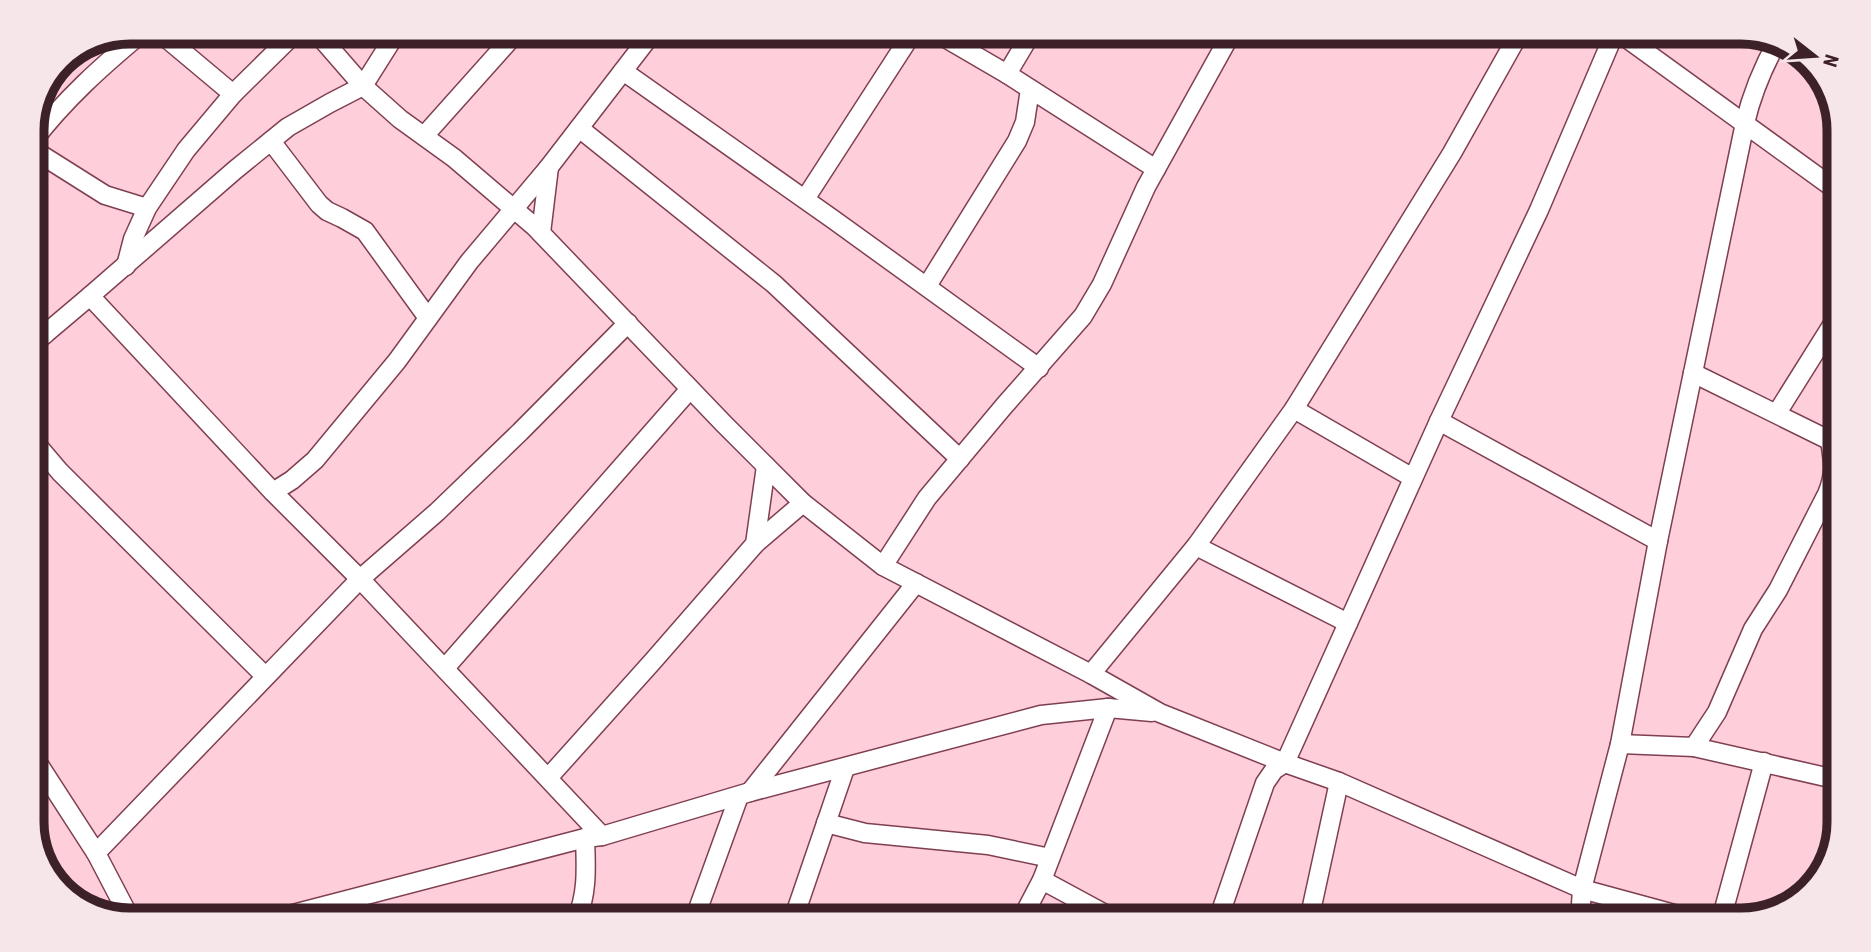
<svg xmlns="http://www.w3.org/2000/svg" width="1871" height="952" viewBox="0 0 1871 952" font-family="'Roboto Condensed',sans-serif">
<style>
.lines{fill:none;stroke-linecap:round;stroke-linejoin:round}
.minor-casing{stroke:#7f3f51;stroke-width:21}
.minor{stroke:#fff;stroke-width:18}
.rim{fill:none;stroke:#3d2128;stroke-width:9}
</style>
<rect width="100%" height="100%" fill="#fecfda"/>
<g class="lines">
<!-- minor casing -->
<g class="minor-casing">
<g id="minor">
<path d="M159,32L233,94"/>
<path d="M316,32L363,86L400,119L454,158L535,227L724,424L803,503L883,566L1091,674L1160,713L1285,763L1339,782L1582,889L1696,920"/>
<path d="M935,32L1007,74L1156,169"/>
<path d="M1618,32L1839,192"/>
<path d="M623,71L834,220L1039,368"/>
<path d="M1007,74L1032,32"/>
<path d="M579,128L774,284L960,459"/>
<path d="M424,136L517,32"/>
<path d="M271,141L319,204L327,211L342,218L365,231L428,318"/>
<path d="M32,142C65,99 102,66 143,32"/>
<path d="M32,149L105,195L147,208"/>
<path d="M805,199L913,32"/>
<path d="M541,233L549,167"/>
<path d="M126,266L133,239L147,208L186,150L233,94L296,32"/>
<path d="M927,286L1017,141L1025,122L1030,89"/>
<path d="M90,296L273,492L360,579L602,836"/>
<path d="M32,317L45,334"/>
<path d="M32,345L90,296L235,170L288,127L330,103L363,86L397,32"/>
<path d="M1693,373L1839,445"/>
<path d="M1294,409L1413,478"/>
<path d="M1777,413L1839,314"/>
<path d="M1439,421L1658,541"/>
<path d="M32,439L60,472L265,676"/>
<path d="M273,492L292,480L315,460L397,361L469,262L549,167L653,32"/>
<path d="M755,544L766,466"/>
<path d="M1196,546L1348,623"/>
<path d="M883,566L927,498L1004,406L1083,316L1102,284L1146,187L1232,32"/>
<path d="M445,668L690,389"/>
<path d="M1091,674L1196,546L1294,409L1452,153L1520,32"/>
<path d="M1620,744L1694,747L1839,780"/>
<path d="M1694,747L1717,712L1753,629L1778,590L1827,494C1836,473 1833,461 1830,440"/>
<path d="M32,754L96,853L131,920"/>
<path d="M548,778L653,661L755,544L803,503"/>
<path d="M750,792L916,583"/>
<path d="M826,823L865,833L988,845L1050,858"/>
<path d="M96,853L360,579L437,512L520,432L628,323"/>
<path d="M1042,880L1116,920"/>
<path d="M270,920L585,838L602,836L750,792L1041,715L1108,708L1152,712"/>
<path d="M576,920C588,894 586,866 585,838"/>
<path d="M694,920L739,796"/>
<path d="M793,920L845,768"/>
<path d="M1021,920L1042,880L1108,708"/>
<path d="M1218,920L1265,783L1274,770L1285,763L1439,421L1539,210L1615,32"/>
<path d="M1309,920L1339,782"/>
<path d="M1580,920L1582,889L1620,744L1658,541L1745,123C1752,93 1763,67 1778,40"/>
<path d="M1721,920L1764,762"/>
</g>
</g>
<!-- minor -->
<use href="#minor" class="minor"/>
</g>
<!-- crop -->
<path d="M0 0H1871V952H0ZM130 44H1741A86 86 0 0 1 1827 130V822A86 86 0 0 1 1741 908H130A86 86 0 0 1 44 822V130A86 86 0 0 1 130 44Z" fill="#f6e6e9" fill-rule="evenodd"/>
<path class="rim" d="M130 44H1741A86 86 0 0 1 1827 130V822A86 86 0 0 1 1741 908H130A86 86 0 0 1 44 822V130A86 86 0 0 1 130 44Z"/>
<!-- north arrow -->
<g transform="translate(1815 56) rotate(107)" stroke="#f6e6e9" stroke-width="5" paint-order="stroke">
<path d="M0-5L12 26L0 18L-12 26Z" fill="#3d2128"/>
<text y="-10" font-size="19" font-weight="bold" text-anchor="middle" fill="#3d2128">N</text>
</g>
</svg>
